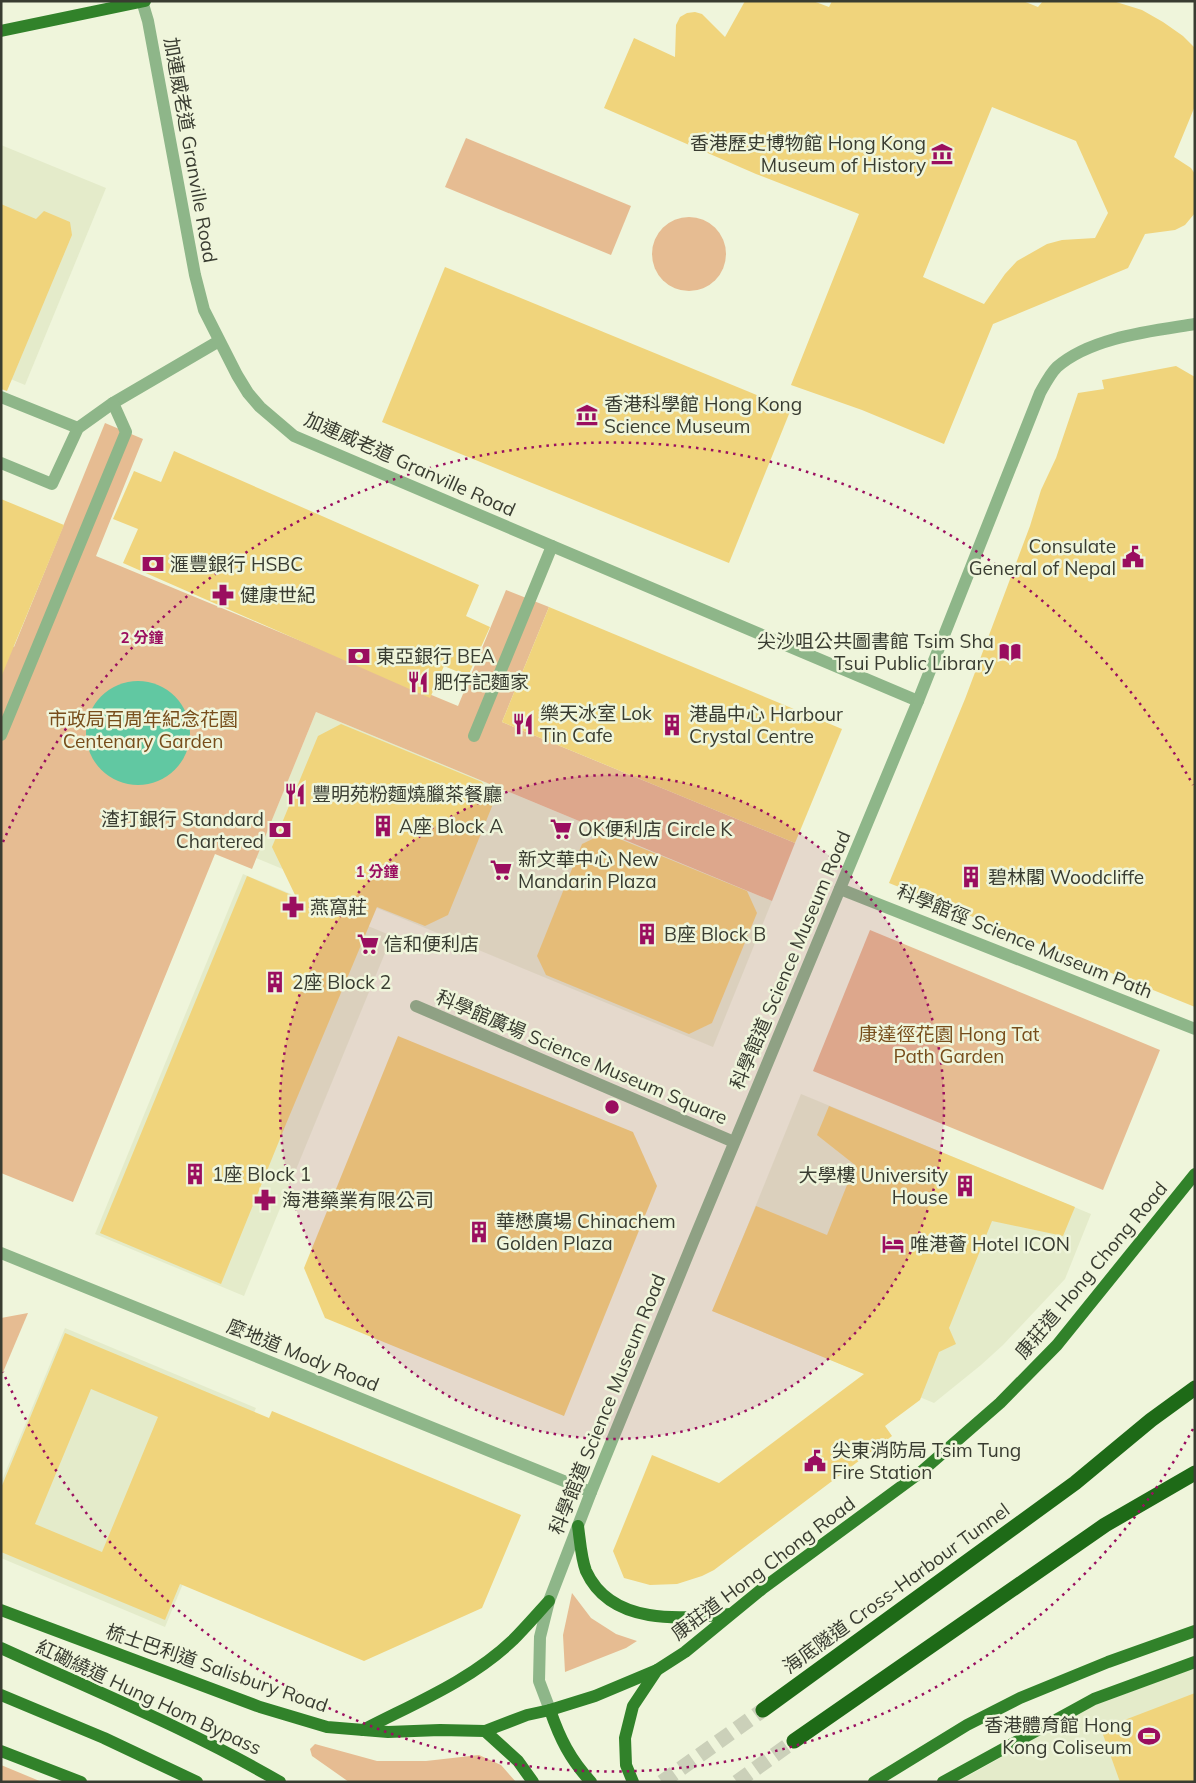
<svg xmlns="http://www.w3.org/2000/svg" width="1196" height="1783" viewBox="0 0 1196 1783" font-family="Mulish,'Noto Sans TC',sans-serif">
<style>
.built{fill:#e4ebca}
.green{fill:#e6bc92}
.water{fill:#61c8a2}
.building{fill:#f0d47c;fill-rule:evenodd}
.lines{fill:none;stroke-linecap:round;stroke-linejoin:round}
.highway-tunnel{stroke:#cbd0b9;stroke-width:15;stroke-dasharray:15 8;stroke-linecap:butt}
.minor{stroke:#8eb689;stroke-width:12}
.major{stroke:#31822a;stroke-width:12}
.highway{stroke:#1e6a17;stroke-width:15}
.ring{fill:none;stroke:#9a0e5f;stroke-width:2.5;stroke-dasharray:2.5 5}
.labels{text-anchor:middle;stroke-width:5;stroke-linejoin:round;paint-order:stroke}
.poi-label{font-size:19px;fill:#393c31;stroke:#eff5db;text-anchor:start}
.street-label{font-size:19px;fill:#393c31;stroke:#eff5db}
.park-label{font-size:19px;fill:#774d1b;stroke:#eff5db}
.centre{fill:#9a0e5f;stroke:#eff5db;stroke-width:2.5}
.ring-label{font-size:15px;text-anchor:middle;font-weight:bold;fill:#9a0e5f;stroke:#eff5db;stroke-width:5;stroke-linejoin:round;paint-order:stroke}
</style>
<rect width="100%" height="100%" fill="#eff5db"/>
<!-- built -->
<g class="built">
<path d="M1,145L106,188L25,385L1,375Z"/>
<path d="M316,712L772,901L713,1047L256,858Z"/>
<path d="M243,874L392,936L244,1296L95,1234Z"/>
<path d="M801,1094L1091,1214L1065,1279L1003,1345L981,1365L934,1403L713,1311Z"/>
<path d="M65,1328L256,1408L165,1627L1,1558V1483Z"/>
<path d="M1195,1668V1782H957L1095,1705Z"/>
</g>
<!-- green -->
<g class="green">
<path d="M466,138L631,206L611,255L445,187Z"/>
<circle cx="689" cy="254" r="37"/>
<path d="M105,423L143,439L96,556L458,706L506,590L549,607L502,722L795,843L772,901L316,712L252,869L215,854L73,1202L1,1173V642L14,647Z"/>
<path d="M870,930L1160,1050L1103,1190L813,1071Z"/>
<path d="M28,1313L1,1377V1318Z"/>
<path d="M572,1593L591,1618L616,1634L637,1641L626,1648L565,1672L563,1635Z"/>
<path d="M315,1744L377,1761H426L479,1755L501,1765L516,1782H349L312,1756L310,1749Z"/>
<path d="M1,1765L42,1782H1Z"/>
</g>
<!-- water -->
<circle class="water" cx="138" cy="733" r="52"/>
<!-- building -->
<g class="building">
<path d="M745,1H813L829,7L832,1H1023L1038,7L1043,1H1113L1142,10L1163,22L1183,36L1195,48V106L1174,157L1191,168L1195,174V213L1185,225L1175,230L1145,234L1128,268L993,324L944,444L862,410L791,385L859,214L756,174L604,108L634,38L675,57L676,25L680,17L687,13L695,12L702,14L725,37ZM992,107L1076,141L1108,213L1095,238L1062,240L1047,244L1017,261L1005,274L984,304L923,277Z"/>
<path d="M1,204L36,219L44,211L70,222L72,235L7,391L1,389Z"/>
<path d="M445,267L791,409L729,563L382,422Z"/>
<path d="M1176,366L1195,377V1007L889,883L965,699L1030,526L1041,490L1056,458L1078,393L1104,389L1102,380Z"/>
<path d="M174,451L479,585L466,616L490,627L468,676L444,666L430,698L123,563L138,529L113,519L134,471L161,482Z"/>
<path d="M1,499L64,525L2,675H1Z"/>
<path d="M549,607L842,729L795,843L502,722Z"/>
<path d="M341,724L482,782L493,804L448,915L425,926L377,907L286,1124L221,1284L100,1233L247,876L296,897L272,847L318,736Z"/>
<path d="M605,833L747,891L757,913L712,1023L689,1034L546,975L537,956L582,844Z"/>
<path d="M398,1036L633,1132L657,1186L564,1416L325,1318L304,1268Z"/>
<path d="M829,1106L1075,1207L1063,1236L992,1221L949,1328L956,1344L939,1352L920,1400L885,1426L892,1436L714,1570L702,1576L677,1584L650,1585L624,1578L613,1551L652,1455L719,1483L864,1374L712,1311L756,1206L827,1235L855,1165L817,1135Z"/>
<path d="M65,1333L269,1418L272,1411L521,1515L482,1608L364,1661L180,1584L165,1620L1,1552V1488ZM91,1389L158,1417L102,1552L35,1524Z"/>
<path d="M1195,1693V1782H1120L1101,1729Z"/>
</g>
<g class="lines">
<!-- highway-tunnel -->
<g class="highway-tunnel">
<path d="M662,1782L763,1710"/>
<path d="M737,1782L794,1741"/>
</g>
<!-- minor -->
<g class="minor">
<path d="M142,1L148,21L195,275L204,310L237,375L248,393L260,407L294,436L552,546L918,701"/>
<path d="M1,397L78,428"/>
<path d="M1,463L52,484L78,428L113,403L219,341"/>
<path d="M1,735L126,432L113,403"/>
<path d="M474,736L552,546"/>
<path d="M840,889L1195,1029"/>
<path d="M416,1006L734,1142"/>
<path d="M1,1253L591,1492"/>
<path d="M550,1710L539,1681L540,1637L549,1601L591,1492L693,1242L918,701L1040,393C1045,384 1050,374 1057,367C1091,337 1152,331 1195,324"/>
</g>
<!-- major -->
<g class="major">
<path d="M1,31L145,1"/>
<path d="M578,1526C580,1540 581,1558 586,1571C611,1626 681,1619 730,1614"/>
<path d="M1,1610L260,1707L327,1727L388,1732L440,1730L485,1731L527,1715L550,1710L595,1696L657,1670L685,1652L762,1589L921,1472L1000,1403L1057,1345L1195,1174"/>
<path d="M1,1648C95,1691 191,1730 280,1782"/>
<path d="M1,1695L104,1738L197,1782"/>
<path d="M550,1710C560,1739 570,1759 591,1782"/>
<path d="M363,1730C415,1703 470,1681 513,1640C525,1628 537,1614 549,1601"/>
<path d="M485,1731L518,1761L533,1782"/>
<path d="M1,1751L81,1782"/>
<path d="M633,1782L626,1765L625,1738L633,1706L657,1670"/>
<path d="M874,1782L967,1725L1020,1698L1108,1662L1195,1631"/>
<path d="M943,1782L1094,1699L1195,1662"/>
</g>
<!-- highway -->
<g class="highway">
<path d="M763,1710L1075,1483L1151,1420L1195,1388"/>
<path d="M794,1741L1105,1525L1195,1473"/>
</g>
</g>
<!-- distance rings -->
<circle cx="612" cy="1107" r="332" fill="#9a0e5f" fill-opacity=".12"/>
<g class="ring">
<circle cx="612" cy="1107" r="332"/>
<path d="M1193 1429A664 664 0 0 1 3 1372M3 842A664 664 0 0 1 1193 785"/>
</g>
<!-- icons -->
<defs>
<g id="museum-bare" transform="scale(1.725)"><path d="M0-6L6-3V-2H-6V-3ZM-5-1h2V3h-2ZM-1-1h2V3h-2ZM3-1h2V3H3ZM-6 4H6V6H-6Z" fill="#9a0e5f" stroke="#eff5db" stroke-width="2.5" paint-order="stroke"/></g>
<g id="civic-bare" transform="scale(1.725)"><path d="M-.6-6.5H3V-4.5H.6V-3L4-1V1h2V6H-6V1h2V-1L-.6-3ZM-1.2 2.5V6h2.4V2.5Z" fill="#9a0e5f" stroke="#eff5db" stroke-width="2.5" paint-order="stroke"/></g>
<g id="bank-bare" transform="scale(1.725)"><path d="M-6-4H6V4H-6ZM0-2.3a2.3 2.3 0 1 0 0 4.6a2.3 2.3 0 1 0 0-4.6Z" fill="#9a0e5f" stroke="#eff5db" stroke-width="2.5" paint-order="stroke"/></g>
<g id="pharmacy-bare" transform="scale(1.725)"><path d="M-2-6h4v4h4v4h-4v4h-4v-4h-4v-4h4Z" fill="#9a0e5f" stroke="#eff5db" stroke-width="2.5" paint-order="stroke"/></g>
<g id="library-bare" transform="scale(1.725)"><path d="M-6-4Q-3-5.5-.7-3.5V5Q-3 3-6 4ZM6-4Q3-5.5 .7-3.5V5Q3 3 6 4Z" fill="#9a0e5f" stroke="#eff5db" stroke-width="2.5" paint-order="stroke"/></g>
<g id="restaurant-bare" transform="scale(1.725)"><path d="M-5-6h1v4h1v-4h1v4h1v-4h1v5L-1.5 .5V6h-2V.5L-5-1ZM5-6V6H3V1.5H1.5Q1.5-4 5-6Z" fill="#9a0e5f" stroke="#eff5db" stroke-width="2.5" paint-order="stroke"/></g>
<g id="building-bare" transform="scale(1.725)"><path d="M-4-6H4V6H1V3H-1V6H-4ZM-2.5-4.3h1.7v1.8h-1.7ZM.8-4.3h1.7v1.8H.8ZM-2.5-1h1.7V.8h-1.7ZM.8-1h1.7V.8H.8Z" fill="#9a0e5f" stroke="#eff5db" stroke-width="2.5" paint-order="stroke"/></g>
<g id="supermarket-bare" transform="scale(1.725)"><path d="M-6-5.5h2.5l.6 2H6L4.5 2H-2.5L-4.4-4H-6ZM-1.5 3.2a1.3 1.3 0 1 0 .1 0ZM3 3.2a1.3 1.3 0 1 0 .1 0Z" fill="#9a0e5f" stroke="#eff5db" stroke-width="2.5" paint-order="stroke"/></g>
<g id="hotel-bare" transform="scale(1.725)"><path d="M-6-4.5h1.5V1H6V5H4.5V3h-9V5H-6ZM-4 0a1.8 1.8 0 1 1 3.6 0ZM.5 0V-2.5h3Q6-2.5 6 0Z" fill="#9a0e5f" stroke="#eff5db" stroke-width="2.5" paint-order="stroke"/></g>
<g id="stadium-bare" transform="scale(1.725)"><path d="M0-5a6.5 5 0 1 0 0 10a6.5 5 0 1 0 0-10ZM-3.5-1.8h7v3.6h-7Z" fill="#9a0e5f" stroke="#eff5db" stroke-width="2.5" paint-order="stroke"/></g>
</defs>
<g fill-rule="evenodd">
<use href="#museum-bare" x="942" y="154"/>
<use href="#museum-bare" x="587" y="415"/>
<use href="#civic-bare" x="1133" y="557"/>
<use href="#bank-bare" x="153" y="564"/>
<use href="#pharmacy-bare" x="223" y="595"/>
<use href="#library-bare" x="1010" y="652"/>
<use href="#bank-bare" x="359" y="656"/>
<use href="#restaurant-bare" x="418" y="682"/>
<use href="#restaurant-bare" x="523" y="724"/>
<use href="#building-bare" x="672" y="725"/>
<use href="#restaurant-bare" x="295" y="794"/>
<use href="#building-bare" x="383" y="826"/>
<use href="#supermarket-bare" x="561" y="829"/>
<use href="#bank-bare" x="280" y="830"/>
<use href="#supermarket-bare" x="501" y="870"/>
<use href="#building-bare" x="971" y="877"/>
<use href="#pharmacy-bare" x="293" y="907"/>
<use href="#building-bare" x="647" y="934"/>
<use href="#supermarket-bare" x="368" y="944"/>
<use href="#building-bare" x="275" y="982"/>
<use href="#building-bare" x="195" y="1174"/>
<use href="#building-bare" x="965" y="1186"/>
<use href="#pharmacy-bare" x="265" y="1200"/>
<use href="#building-bare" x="479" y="1232"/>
<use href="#hotel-bare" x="893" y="1244"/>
<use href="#civic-bare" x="815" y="1461"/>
<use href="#stadium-bare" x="1149" y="1736"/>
</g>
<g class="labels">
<!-- poi labels -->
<g class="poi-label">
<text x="926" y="150" text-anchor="end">香港歷史博物館 Hong Kong<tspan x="926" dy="22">Museum of History</tspan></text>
<text x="604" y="411">香港科學館 Hong Kong<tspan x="604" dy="22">Science Museum</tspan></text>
<text x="1116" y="553" text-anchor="end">Consulate<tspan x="1116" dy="22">General of Nepal</tspan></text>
<text x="170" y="571">滙豐銀行 HSBC</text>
<text x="240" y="602">健康世紀</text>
<text x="994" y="648" text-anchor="end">尖沙咀公共圖書館 Tsim Sha<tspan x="994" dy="22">Tsui Public Library</tspan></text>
<text x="376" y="663">東亞銀行 BEA</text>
<text x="434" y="689">肥仔記麵家</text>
<text x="540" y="720">樂天冰室 Lok<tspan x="540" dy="22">Tin Cafe</tspan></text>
<text x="689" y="721">港晶中心 Harbour<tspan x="689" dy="22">Crystal Centre</tspan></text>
<text x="312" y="801">豐明苑粉麵燒臘茶餐廳</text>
<text x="264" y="826" text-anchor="end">渣打銀行 Standard<tspan x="264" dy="22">Chartered</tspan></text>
<text x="399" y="833">A座 Block A</text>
<text x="578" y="836">OK便利店 Circle K</text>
<text x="518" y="866">新文華中心 New<tspan x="518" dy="22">Mandarin Plaza</tspan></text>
<text x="988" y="884">碧林閣 Woodcliffe</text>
<text x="310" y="914">燕窩莊</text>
<text x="664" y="941">B座 Block B</text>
<text x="384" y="951">信和便利店</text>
<text x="292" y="989">2座 Block 2</text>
<text x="212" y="1181">1座 Block 1</text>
<text x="948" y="1182" text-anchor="end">大學樓 University<tspan x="948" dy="22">House</tspan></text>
<text x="282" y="1207">海港藥業有限公司</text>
<text x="496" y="1228">華懋廣場 Chinachem<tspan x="496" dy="22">Golden Plaza</tspan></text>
<text x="910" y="1251">唯港薈 Hotel ICON</text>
<text x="832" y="1457">尖東消防局 Tsim Tung<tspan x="832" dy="22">Fire Station</tspan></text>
<text x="1132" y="1732" text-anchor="end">香港體育館 Hong<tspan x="1132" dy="22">Kong Coliseum</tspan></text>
</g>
<!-- street labels -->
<g class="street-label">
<text transform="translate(191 150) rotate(80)" y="7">加連威老道 Granville Road</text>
<text transform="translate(410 464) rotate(24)" y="7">加連威老道 Granville Road</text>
<text transform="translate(1025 941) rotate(22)" y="7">科學館徑 Science Museum Path</text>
<text transform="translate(790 960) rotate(-67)" y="7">科學館道 Science Museum Road</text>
<text transform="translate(582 1057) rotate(23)" y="7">科學館廣場 Science Museum Square</text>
<text transform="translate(1091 1270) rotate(-50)" y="7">康莊道 Hong Chong Road</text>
<text transform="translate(303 1355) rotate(22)" y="7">麼地道 Mody Road</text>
<text transform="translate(607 1404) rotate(-68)" y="7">科學館道 Science Museum Road</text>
<text transform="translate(763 1568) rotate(-37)" y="7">康莊道 Hong Chong Road</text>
<text transform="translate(896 1588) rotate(-36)" y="7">海底隧道 Cross-Harbour Tunnel</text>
<text transform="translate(217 1668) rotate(19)" y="7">梳士巴利道 Salisbury Road</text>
<text transform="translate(149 1697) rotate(25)" y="7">紅磡繞道 Hung Hom Bypass</text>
</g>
<!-- park labels -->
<g class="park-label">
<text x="143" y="726">市政局百周年紀念花園<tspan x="143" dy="22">Centenary Garden</tspan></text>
<text x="949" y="1041">康達徑花園 Hong Tat<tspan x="949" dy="22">Path Garden</tspan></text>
</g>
</g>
<circle cx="612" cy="1107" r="8" class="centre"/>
<g class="ring-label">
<text x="142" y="643">2 分鐘</text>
<text x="377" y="877">1 分鐘</text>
</g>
<!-- border -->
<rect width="1196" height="1783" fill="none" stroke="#393c31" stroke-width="5"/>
</svg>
